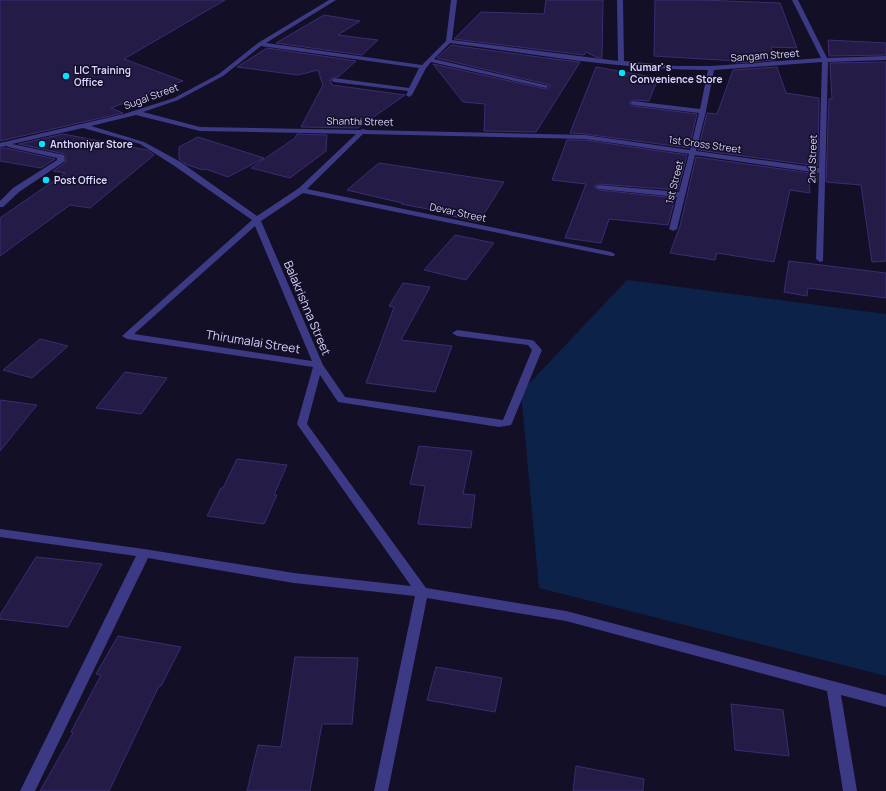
<svg xmlns="http://www.w3.org/2000/svg" width="886" height="791" viewBox="0 0 886 791" font-family="Manrope,sans-serif">
<style>
.water{fill:#0c2248}
.building{fill:#241b47;stroke:#3b2d73}
.lines{fill:none;stroke-linecap:round;stroke-linejoin:round}
.minor{fill:#3d3a85;fill-rule:evenodd}
.poi-dot{fill:#00e5ff;stroke:#130f26;stroke-width:1.5}
.labels{text-anchor:middle;stroke-width:3;stroke-linejoin:round;paint-order:stroke}
.far-street-label{font-size:10px;fill:#d9d4ff;stroke:#130f26}
.far-poi-label{font-size:10px;font-weight:bold;fill:#d9d4ff;stroke:#130f26;text-anchor:start}
.street-label{font-size:12px;fill:#d9d4ff;stroke:#130f26}
</style>
<rect width="100%" height="100%" fill="#130f26"/>
<!-- water -->
<path class="water" d="M627,280L886,314V676L539,588L521,392Z"/>
<!-- building -->
<g class="building">
<path d="M0,0H225L124,59L183,81L111,108L123,113L0,141Z"/>
<path d="M546,0H603L602,58L596,57L586,52L584,55L454,39L481,12L544,14Z"/>
<path d="M655,0H700L780,3L797,48L771,47L775,60L736,63L737,61L654,56Z"/>
<path d="M324,15L360,21L338,35L378,40L362,55L276,43Z"/>
<path d="M828,40L886,43V55L829,56Z"/>
<path d="M451,45L546,58L580,62L536,132L484,131L485,104L463,102L433,64L546,89L550,87V85L437,58Z"/>
<path d="M267,48L356,61L338,77H334L330,79L332,85L405,95L358,128L301,127L323,85L318,70L298,75L237,67Z"/>
<path d="M886,62V261L872,262L861,185L826,182L829,99H832L830,63Z"/>
<path d="M596,67L658,78L649,101L633,100L629,103L633,106L697,114L689,148L585,134L570,133Z"/>
<path d="M777,67L786,93L819,98L818,166L698,150L707,113L717,114L733,70Z"/>
<path d="M63,134L147,150L154,155L90,208L70,205L0,256V218L65,173L53,171L66,162L65,154L19,144Z"/>
<path d="M297,134L327,135L326,151L290,178L251,168L295,138Z"/>
<path d="M198,137L264,158L228,177L206,169L203,170L185,164L179,159V147Z"/>
<path d="M567,140H585L687,155L678,190L599,184L594,186L599,190L675,198L668,225L609,219L601,243L565,238L586,184L552,180Z"/>
<path d="M0,148H6L55,159L41,168L0,161Z"/>
<path d="M696,157L817,174V181L809,180L810,193L790,190L774,262L717,253L715,260L670,253L680,226Z"/>
<path d="M379,163L504,182L479,222L443,214L444,212L401,204L402,203L347,190Z"/>
<path d="M455,235L494,243L466,280L424,270Z"/>
<path d="M789,261L886,273V298L808,288L807,296L784,292Z"/>
<path d="M403,283L430,287L401,340L452,346L435,392L366,383L394,307L389,306Z"/>
<path d="M40,339L68,346L32,378L3,370Z"/>
<path d="M125,372L167,378L141,414L96,408Z"/>
<path d="M0,400L37,405L0,451Z"/>
<path d="M419,446L472,451L463,494L475,495L471,528L418,524L425,486L410,484Z"/>
<path d="M237,459L287,465L274,495H277L264,524L207,516L221,488H223Z"/>
<path d="M36,557L102,564L68,627L0,619V615Z"/>
<path d="M118,636L181,647L161,686H159L109,791H40L73,733L71,732L101,675L96,674Z"/>
<path d="M295,657L358,658L352,724H322L310,791H247L258,745L281,747Z"/>
<path d="M436,667L502,678L495,712L427,700Z"/>
<path d="M731,704L783,710L789,756L735,750Z"/>
<path d="M576,766L644,779L643,791H573Z"/>
</g>
<g class="lines">
<!-- minor -->
<path class="minor" d="M329,0H336L266,43L422,65L446,41L451,0H457L452,40L618,61L617,0H623L624,61L676,66H711L821,58L792,0H798L827,58L886,56V60L828,62L823,261L820,262L816,259L819,173L695,155L677,229L673,231L669,229L677,197L599,189L595,187L599,185L679,192L689,154L585,139L363,134L307,189L611,252L615,254L614,256H611L303,193L261,221L323,365L345,397L503,420L532,350L528,345L457,336L452,333L457,330L531,340L534,341L542,350L512,423L511,425L499,427L338,402L320,375L307,424L426,588L566,611L886,695V707L841,695L857,791H843L827,691L566,621L427,598L388,791H374L415,596L294,583L148,558L35,791H20L136,556L0,537V529L144,549L294,573L411,586L297,424L313,367L127,339L122,336L252,220L173,165L140,144L83,128L12,144L64,155L65,161L19,192L3,207H0V201L13,188L57,160V158L8,147L7,146L0,147V143L124,114L174,98L219,74L258,43ZM450,43C535,54 622,70 708,70L700,109L633,101L630,103L633,105L699,113L690,150L585,135L366,130L363,129L360,130L200,127L143,112L178,100L223,76L261,46L419,68L409,88L334,78L331,80L334,82L408,91L406,95L409,97L412,95L426,68L431,62L546,88L549,86L434,59ZM822,62L819,168L696,151L706,111L714,70ZM136,115L200,131L356,134L299,188L257,216L179,161L144,142L91,126ZM255,226L312,361L134,334Z"/>
</g>
<!-- markers -->
<g class="poi-dot">
<circle cx="622" cy="73" r="4"/>
<circle cx="66" cy="76" r="4"/>
<circle cx="42" cy="144" r="4"/>
<circle cx="46" cy="180" r="4"/>
</g>
<g class="labels">
<!-- far-street labels -->
<g class="far-street-label">
<text transform="translate(765 55) rotate(-4)" y="4">Sangam Street</text>
<text transform="translate(151 96) rotate(-20)" y="4">Sugal Street</text>
<text transform="translate(360 121) rotate(1)" y="4">Shanthi Street</text>
<text transform="translate(705 144) rotate(8)" y="4">1st Cross Street</text>
<text transform="translate(812 159) rotate(-88)" y="4">2nd Street</text>
<text transform="translate(674 182) rotate(-76)" y="4">1st Street</text>
<text transform="translate(458 212) rotate(12)" y="4">Devar Street</text>
</g>
<!-- far-poi labels -->
<g class="far-poi-label">
<text x="630" y="71">Kumar' s<tspan x="630" dy="12">Convenience Store</tspan></text>
<text x="74" y="74">LIC Training<tspan x="74" dy="12">Office</tspan></text>
<text x="50" y="148">Anthoniyar Store</text>
<text x="54" y="184">Post Office</text>
</g>
<!-- street labels -->
<g class="street-label">
<text transform="translate(307 308) rotate(67)" y="4">Balakrishna Street</text>
<text transform="translate(253 342) rotate(9)" y="4">Thirumalai Street</text>
</g>
</g>
</svg>
